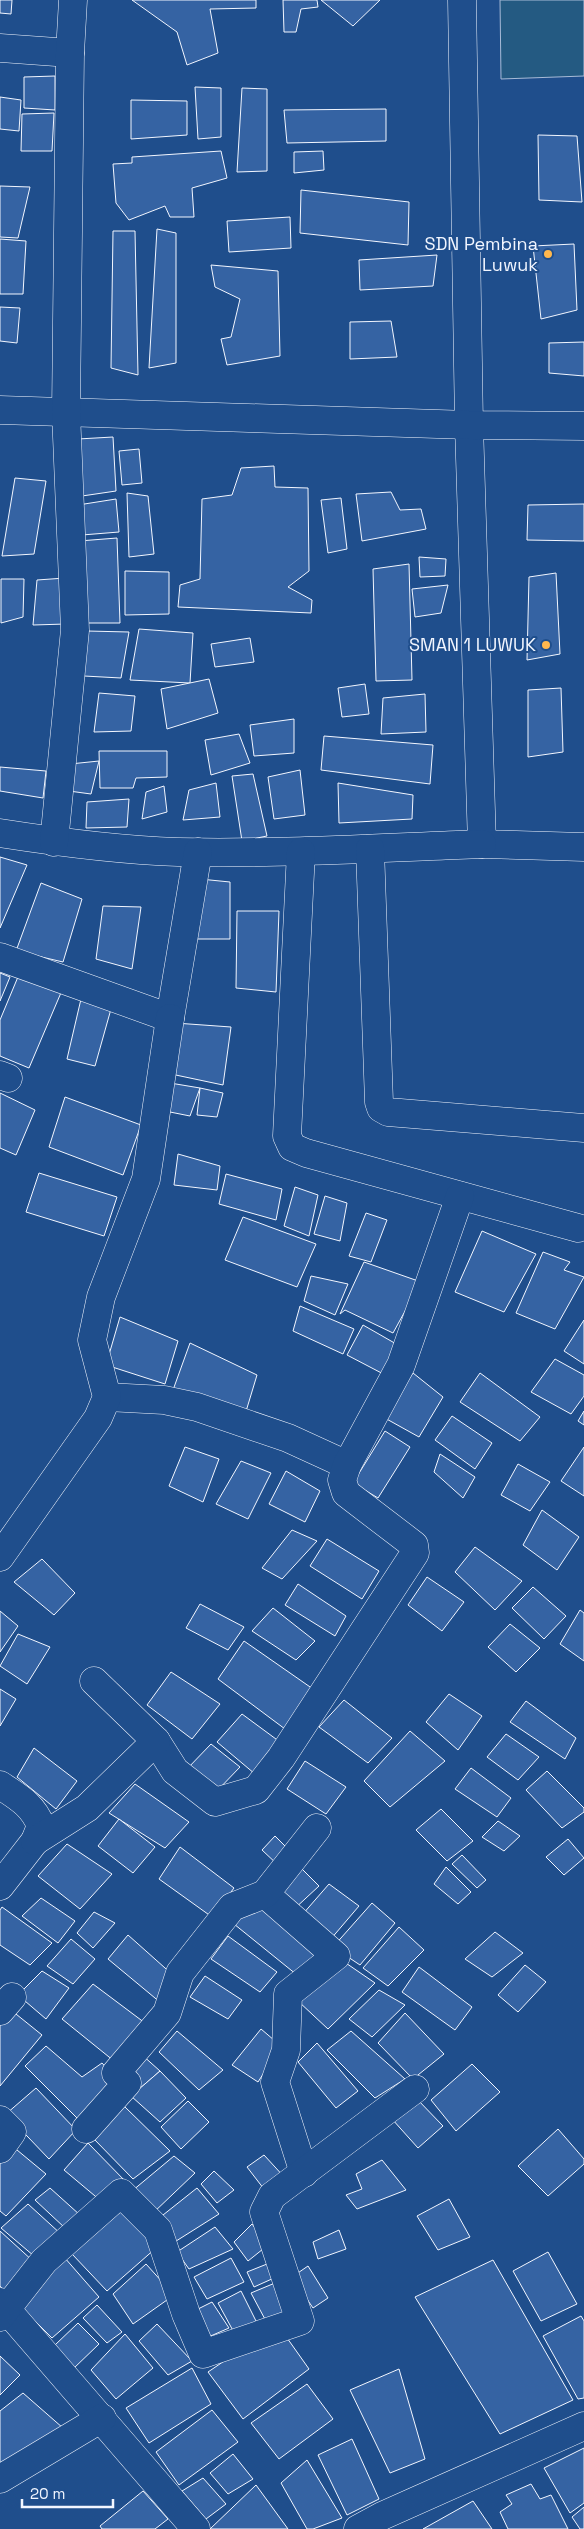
<svg xmlns="http://www.w3.org/2000/svg" width="584" height="2529" viewBox="0 0 584 2529" font-family="'Space Grotesk',sans-serif">
<style>
.green{fill:#245a82;stroke:#a8bbd7}
.building{fill:#3563a3;stroke:#f2f6ff}
.lines{fill:none;stroke-linecap:round;stroke-linejoin:round}
.minor-casing{stroke:#f2f6ff;stroke-width:29}
.minor{stroke:#1f4e8c;stroke-width:28}
.poi-dot{fill:#ffb74d;stroke:#1f4e8c;stroke-width:2}
.labels{text-anchor:middle;stroke-width:4;stroke-linejoin:round;paint-order:stroke}
.poi-label{font-size:18px;fill:#f2f6ff;stroke:#1f4e8c;text-anchor:end}
</style>
<rect width="100%" height="100%" fill="#1f4e8c"/>
<!-- green -->
<path class="green" d="M500,0H584V76L501,79Z"/>
<!-- building -->
<g class="building">
<path d="M0,0H12L11,14L0,13Z"/>
<path d="M132,0H256V8L210,9L218,53L187,65L177,32Z"/>
<path d="M283,0H317L318,7L301,9L296,32H284Z"/>
<path d="M321,0H380L353,26Z"/>
<path d="M55,76V110L24,108V77Z"/>
<path d="M195,87L221,88V137L198,139Z"/>
<path d="M242,88L267,89V171L237,172Z"/>
<path d="M0,97L21,100L19,131L0,129Z"/>
<path d="M131,100L187,101V135L131,139Z"/>
<path d="M386,109V141L287,143L284,110Z"/>
<path d="M54,113L52,151H21L22,114Z"/>
<path d="M538,135L577,136L582,202L539,200Z"/>
<path d="M221,151L227,178L192,188L194,217H170L165,206L129,220L116,203L113,164L132,163V157Z"/>
<path d="M323,151L324,170L294,173V152Z"/>
<path d="M0,186L30,187L18,238L0,237Z"/>
<path d="M301,190L409,202L408,245L300,233Z"/>
<path d="M290,217L291,248L229,252L227,221Z"/>
<path d="M157,229L176,233V363L149,368Z"/>
<path d="M113,231H135L138,375L111,368Z"/>
<path d="M0,239L26,241L23,294H0Z"/>
<path d="M574,244L577,310L541,319L533,246Z"/>
<path d="M437,255L433,286L360,290L359,260Z"/>
<path d="M211,265L278,271L280,356L227,365L221,339L231,337L240,299L215,287Z"/>
<path d="M0,307L20,308L17,343L0,341Z"/>
<path d="M391,321L397,357L350,359V322Z"/>
<path d="M584,342V376L549,373V343Z"/>
<path d="M113,437L116,491L82,496L78,439Z"/>
<path d="M139,449L142,483L122,485L119,451Z"/>
<path d="M274,466L275,487L308,488L309,571L288,587L312,600L311,613L178,607L180,585L200,579L202,499L232,495L241,468Z"/>
<path d="M15,478L46,481L34,554L2,556Z"/>
<path d="M391,492L400,510L421,509L426,529L362,541L356,494Z"/>
<path d="M127,493L148,496L154,554L129,557Z"/>
<path d="M341,498L347,549L328,553L321,500Z"/>
<path d="M116,499L119,532L82,535L78,505Z"/>
<path d="M584,504V541L527,540L528,505Z"/>
<path d="M117,538L120,623H84L79,541Z"/>
<path d="M419,557L446,559L445,576L420,577Z"/>
<path d="M409,564L412,680L376,681L373,569Z"/>
<path d="M125,571L169,572V614L125,615Z"/>
<path d="M556,573L560,654L527,660L529,577Z"/>
<path d="M65,578L66,624L33,625L37,580Z"/>
<path d="M1,579H24L23,617L1,623Z"/>
<path d="M448,585L441,613L415,617L412,589Z"/>
<path d="M139,629L193,633L190,683L130,680Z"/>
<path d="M87,631L129,632L121,678L84,676Z"/>
<path d="M250,638L254,662L215,667L211,644Z"/>
<path d="M209,679L218,713L167,729L161,689Z"/>
<path d="M365,684L369,714L342,717L338,688Z"/>
<path d="M561,688L563,752L528,757V690Z"/>
<path d="M99,693L135,696L131,731L94,732Z"/>
<path d="M425,694L426,732L381,734L383,698Z"/>
<path d="M294,719V753L254,756L250,725Z"/>
<path d="M239,734L250,763L211,775L205,740Z"/>
<path d="M324,736L433,745L430,784L321,770Z"/>
<path d="M99,751H167V777L136,778L133,788H100Z"/>
<path d="M99,761L91,794L69,791L70,764Z"/>
<path d="M0,767L46,771L43,798L0,791Z"/>
<path d="M300,770L305,815L274,819L268,777Z"/>
<path d="M253,774L267,836L242,841L232,776Z"/>
<path d="M216,783L220,817L183,820L189,790Z"/>
<path d="M338,783L413,795L412,819L339,823Z"/>
<path d="M164,786L167,812L142,819L146,792Z"/>
<path d="M129,799L127,827L86,828L87,802Z"/>
<path d="M0,857L27,865L0,928Z"/>
<path d="M200,879L230,882V939H196Z"/>
<path d="M41,883L82,899L63,962L16,951Z"/>
<path d="M103,906L141,907L132,969L96,959Z"/>
<path d="M237,911H279L276,992L236,988Z"/>
<path d="M20,972L63,988L29,1068L0,1056V1020Z"/>
<path d="M0,973L10,977L0,1001Z"/>
<path d="M81,999L111,1009L95,1066L67,1059Z"/>
<path d="M175,1023L231,1027L223,1085L171,1074Z"/>
<path d="M170,1083L200,1088L190,1116L165,1111Z"/>
<path d="M200,1088L223,1093L217,1117L197,1115Z"/>
<path d="M0,1093L35,1110L16,1155L0,1148Z"/>
<path d="M65,1097L141,1125L123,1175L49,1147Z"/>
<path d="M178,1154L220,1166L217,1190L174,1185Z"/>
<path d="M39,1173L117,1197L104,1236L26,1212Z"/>
<path d="M226,1174L282,1189L276,1220L219,1204Z"/>
<path d="M295,1187L318,1195L309,1236L284,1226Z"/>
<path d="M325,1196L347,1203L340,1241L314,1234Z"/>
<path d="M366,1213L387,1220L371,1262L349,1256Z"/>
<path d="M243,1217L316,1244L297,1287L225,1260Z"/>
<path d="M482,1231L536,1254L504,1312L455,1292Z"/>
<path d="M543,1252L570,1262L564,1270L584,1277L555,1329L516,1313Z"/>
<path d="M364,1262L421,1282L393,1333L345,1310L340,1314Z"/>
<path d="M311,1276L348,1284L335,1315L304,1301Z"/>
<path d="M300,1306L354,1329L343,1354L293,1331Z"/>
<path d="M120,1317L178,1341L165,1384L106,1365Z"/>
<path d="M584,1320V1364L564,1351Z"/>
<path d="M363,1325L405,1349L391,1378L347,1355Z"/>
<path d="M190,1343L257,1375L244,1418L173,1390Z"/>
<path d="M555,1359L584,1375V1396L571,1414L531,1392Z"/>
<path d="M413,1373L443,1397L419,1437L383,1417Z"/>
<path d="M480,1373L540,1417L520,1441L460,1402Z"/>
<path d="M584,1411V1425L578,1421Z"/>
<path d="M452,1416L492,1443L475,1469L435,1440Z"/>
<path d="M385,1431L410,1447L378,1498L353,1483Z"/>
<path d="M185,1447L219,1459L203,1502L169,1486Z"/>
<path d="M584,1447V1496L561,1481Z"/>
<path d="M440,1454L475,1477L463,1498L434,1472Z"/>
<path d="M241,1461L271,1473L248,1519L216,1504Z"/>
<path d="M518,1464L550,1482L530,1511L501,1495Z"/>
<path d="M286,1471L320,1491L305,1522L269,1504Z"/>
<path d="M542,1510L579,1537L557,1570L523,1545Z"/>
<path d="M292,1530L317,1541L282,1579L262,1568Z"/>
<path d="M327,1539L379,1571L362,1599L310,1566Z"/>
<path d="M475,1547L522,1581L495,1610L455,1572Z"/>
<path d="M42,1559L75,1593L54,1615L14,1582Z"/>
<path d="M427,1577L464,1602L442,1631L408,1605Z"/>
<path d="M298,1584L346,1616L335,1636L285,1605Z"/>
<path d="M533,1587L566,1616L544,1639L512,1608Z"/>
<path d="M200,1604L244,1627L228,1650L186,1628Z"/>
<path d="M273,1608L315,1641L296,1660L252,1631Z"/>
<path d="M580,1610L584,1613V1661L560,1644Z"/>
<path d="M0,1611L18,1626L0,1652Z"/>
<path d="M510,1624L540,1648L516,1672L488,1647Z"/>
<path d="M18,1634L50,1647L27,1684L0,1666Z"/>
<path d="M244,1641L313,1689L285,1729L218,1679Z"/>
<path d="M171,1672L220,1704L192,1739L147,1705Z"/>
<path d="M0,1689L16,1699L0,1726Z"/>
<path d="M449,1694L482,1716L458,1750L426,1722Z"/>
<path d="M344,1700L392,1738L368,1763L319,1727Z"/>
<path d="M526,1701L576,1738L565,1759L510,1722Z"/>
<path d="M242,1714L280,1742L255,1774L217,1742Z"/>
<path d="M410,1731L445,1761L390,1807L364,1781Z"/>
<path d="M506,1734L539,1757L518,1780L487,1757Z"/>
<path d="M211,1744L240,1767L215,1793L186,1770Z"/>
<path d="M34,1748L77,1781L56,1809L17,1777Z"/>
<path d="M305,1761L346,1787L326,1814L287,1789Z"/>
<path d="M471,1768L511,1798L497,1817L455,1789Z"/>
<path d="M547,1771L584,1808V1812L562,1828L526,1790Z"/>
<path d="M135,1784L189,1822L165,1848L109,1813Z"/>
<path d="M441,1809L473,1841L447,1861L416,1830Z"/>
<path d="M119,1819L155,1847L133,1873L98,1846Z"/>
<path d="M498,1821L520,1836L504,1851L482,1837Z"/>
<path d="M275,1836L290,1851L278,1865L262,1850Z"/>
<path d="M568,1839L584,1858L564,1875L546,1857Z"/>
<path d="M67,1844L112,1874L80,1909L38,1876Z"/>
<path d="M180,1847L234,1888L212,1917L159,1879Z"/>
<path d="M462,1855L486,1880L477,1888L452,1864Z"/>
<path d="M297,1864L319,1886L292,1911L272,1894Z"/>
<path d="M446,1867L471,1892L458,1904L434,1884Z"/>
<path d="M329,1884L359,1906L330,1940L302,1915Z"/>
<path d="M41,1898L75,1921L58,1943L22,1916Z"/>
<path d="M253,1899L327,1957L302,1979L234,1924Z"/>
<path d="M372,1903L395,1923L360,1965L333,1947Z"/>
<path d="M2,1907L52,1943L30,1965L0,1945V1910Z"/>
<path d="M94,1912L115,1923L93,1948L77,1933Z"/>
<path d="M399,1927L424,1950L388,1986L363,1968Z"/>
<path d="M495,1932L523,1953L492,1977L465,1959Z"/>
<path d="M128,1935L174,1976L161,2003L108,1959Z"/>
<path d="M228,1936L277,1972L260,1992L211,1959Z"/>
<path d="M71,1939L95,1959L73,1984L47,1966Z"/>
<path d="M340,1959L375,1983L328,2029L298,2001Z"/>
<path d="M525,1965L546,1982L518,2012L498,1995Z"/>
<path d="M419,1967L472,2007L455,2030L402,1992Z"/>
<path d="M42,1971L69,1988L46,2019L18,1995Z"/>
<path d="M205,1976L242,2000L228,2019L190,1997Z"/>
<path d="M93,1984L149,2026L114,2061L62,2019Z"/>
<path d="M379,1990L405,2005L372,2037L349,2019Z"/>
<path d="M11,2010L42,2035L0,2086V2022Z"/>
<path d="M405,2013L444,2054L413,2079L378,2043Z"/>
<path d="M261,2029L281,2046L258,2082L232,2065Z"/>
<path d="M177,2031L223,2070L199,2090L159,2052Z"/>
<path d="M351,2031L405,2079L375,2098L327,2050Z"/>
<path d="M317,2043L358,2091L336,2108L298,2062Z"/>
<path d="M46,2046L82,2077L102,2063L120,2083L81,2122L25,2066Z"/>
<path d="M141,2054L160,2071L131,2096L123,2073Z"/>
<path d="M472,2064L500,2092L456,2131L431,2100Z"/>
<path d="M160,2071L186,2098L160,2122L131,2096Z"/>
<path d="M36,2088L76,2130L49,2159L6,2114Z"/>
<path d="M416,2098L443,2126L418,2148L392,2119Z"/>
<path d="M188,2101L209,2122L181,2149L161,2127Z"/>
<path d="M124,2106L170,2151L133,2179L93,2138Z"/>
<path d="M558,2129L584,2159V2164L548,2196L518,2166Z"/>
<path d="M88,2143L127,2183L101,2201L64,2170Z"/>
<path d="M11,2145L46,2174L6,2216L0,2211V2159Z"/>
<path d="M264,2155L286,2179L267,2193L247,2167Z"/>
<path d="M174,2156L195,2173L152,2214L132,2191Z"/>
<path d="M382,2160L406,2190L357,2209L346,2195L362,2189L356,2174Z"/>
<path d="M214,2171L234,2190L217,2203L201,2184Z"/>
<path d="M50,2188L80,2215L65,2228L35,2200Z"/>
<path d="M197,2188L219,2214L173,2243L158,2219Z"/>
<path d="M449,2199L470,2237L438,2250L417,2216Z"/>
<path d="M28,2204L62,2235L34,2256L1,2228Z"/>
<path d="M125,2208L156,2248L107,2291L72,2254Z"/>
<path d="M252,2224L268,2245L248,2261L234,2242Z"/>
<path d="M215,2227L233,2249L189,2269L177,2252Z"/>
<path d="M339,2230L346,2249L318,2259L313,2242Z"/>
<path d="M0,2231L34,2262L5,2292L0,2286Z"/>
<path d="M548,2252L577,2304L541,2321L513,2271Z"/>
<path d="M64,2257L99,2297L52,2338L19,2305Z"/>
<path d="M231,2258L244,2282L207,2299L194,2277Z"/>
<path d="M493,2260L573,2400L500,2434L415,2297Z"/>
<path d="M146,2264L174,2295L133,2324L113,2294Z"/>
<path d="M267,2264L274,2278L254,2287L247,2272Z"/>
<path d="M308,2266L328,2298L313,2308L292,2277Z"/>
<path d="M275,2283L294,2316L267,2323L251,2293Z"/>
<path d="M241,2291L260,2329L237,2338L218,2303Z"/>
<path d="M212,2302L229,2328L206,2338L194,2311Z"/>
<path d="M97,2305L122,2332L107,2343L83,2318Z"/>
<path d="M581,2316L584,2321V2398L578,2399L543,2336Z"/>
<path d="M78,2323L99,2344L73,2369L55,2345Z"/>
<path d="M157,2324L192,2361L168,2375L139,2341Z"/>
<path d="M280,2328L309,2369L243,2419L208,2372L267,2332Z"/>
<path d="M125,2334L153,2368L116,2399L91,2370Z"/>
<path d="M0,2356L20,2375L0,2395Z"/>
<path d="M192,2368L211,2404L149,2443L126,2408Z"/>
<path d="M399,2369L425,2459L390,2473L350,2390Z"/>
<path d="M307,2384L333,2419L279,2459L251,2423Z"/>
<path d="M23,2393L63,2428L0,2468V2411Z"/>
<path d="M212,2410L238,2442L179,2485L156,2452Z"/>
<path d="M352,2439L379,2499L347,2515L318,2455Z"/>
<path d="M584,2448V2503L570,2513L544,2468Z"/>
<path d="M233,2454L253,2479L228,2494L210,2473Z"/>
<path d="M307,2460L342,2518L313,2529H307L281,2483Z"/>
<path d="M203,2478L226,2504L206,2519L182,2491Z"/>
<path d="M531,2484L540,2499L551,2495L568,2529H508L500,2512L512,2504L506,2495Z"/>
<path d="M256,2485L288,2529H210Z"/>
<path d="M143,2491L168,2519L155,2529H102L100,2526Z"/>
<path d="M473,2501L492,2529H423Z"/>
<path d="M584,2507V2529H580L572,2517Z"/>
</g>
<g class="lines">
<!-- minor casing -->
<g class="minor-casing">
<g id="minor">
<path d="M462,0L469,425L482,844L584,847"/>
<path d="M0,48L70,53"/>
<path d="M0,410L469,425L584,426"/>
<path d="M0,833C58,842 119,850 178,852C279,854 381,848 482,844"/>
<path d="M54,842L75,630L66,412L70,53L73,0"/>
<path d="M370,849L379,1102L381,1108L388,1112L584,1128"/>
<path d="M301,852L287,1136L292,1147L306,1153L578,1228"/>
<path d="M0,957L170,1018L198,852"/>
<path d="M0,1075L8,1078"/>
<path d="M107,1397L164,1400L197,1407L288,1438L347,1465"/>
<path d="M0,1557L98,1418L107,1397L92,1340L101,1297L146,1179L170,1018"/>
<path d="M156,1741L175,1771L215,1802L256,1790L281,1758L415,1553L414,1545L346,1493L342,1480L347,1465L401,1365L460,1196"/>
<path d="M0,1785C18,1797 33,1805 41,1826L35,1841L0,1886"/>
<path d="M35,1841L87,1808L156,1741L94,1681"/>
<path d="M265,1894L336,1956L288,1994L286,2050L275,2082L304,2173"/>
<path d="M0,2011L12,1997"/>
<path d="M0,2120L12,2132L0,2149"/>
<path d="M86,2129L127,2083L116,2073L167,2013L180,1973L232,1907L265,1894L317,1828"/>
<path d="M0,2302L196,2529"/>
<path d="M0,2317L44,2261L121,2193L158,2230L186,2314L203,2354L300,2321L264,2212L272,2196L415,2089"/>
<path d="M0,2479L102,2418"/>
<path d="M358,2529L382,2516L584,2426"/>
</g>
</g>
<!-- minor -->
<use href="#minor" class="minor"/>
</g>
<!-- markers -->
<g class="poi-dot">
<circle cx="548" cy="254" r="5"/>
<circle cx="546" cy="645" r="5"/>
</g>
<g class="labels">
<!-- poi labels -->
<g class="poi-label">
<text x="538" y="250">SDN Pembina<tspan x="538" dy="21">Luwuk</tspan></text>
<text x="536" y="651">SMAN 1 LUWUK</text>
</g>
</g>
<!-- scale -->
<path d="M22 2499v8h91v-8" fill="none" stroke="#f2f6ff" stroke-width="2.5"/>
<text x="30" y="2499" font-size="15" fill="#f2f6ff" stroke="#1f4e8c" stroke-width="4" paint-order="stroke">20 m</text>
</svg>
